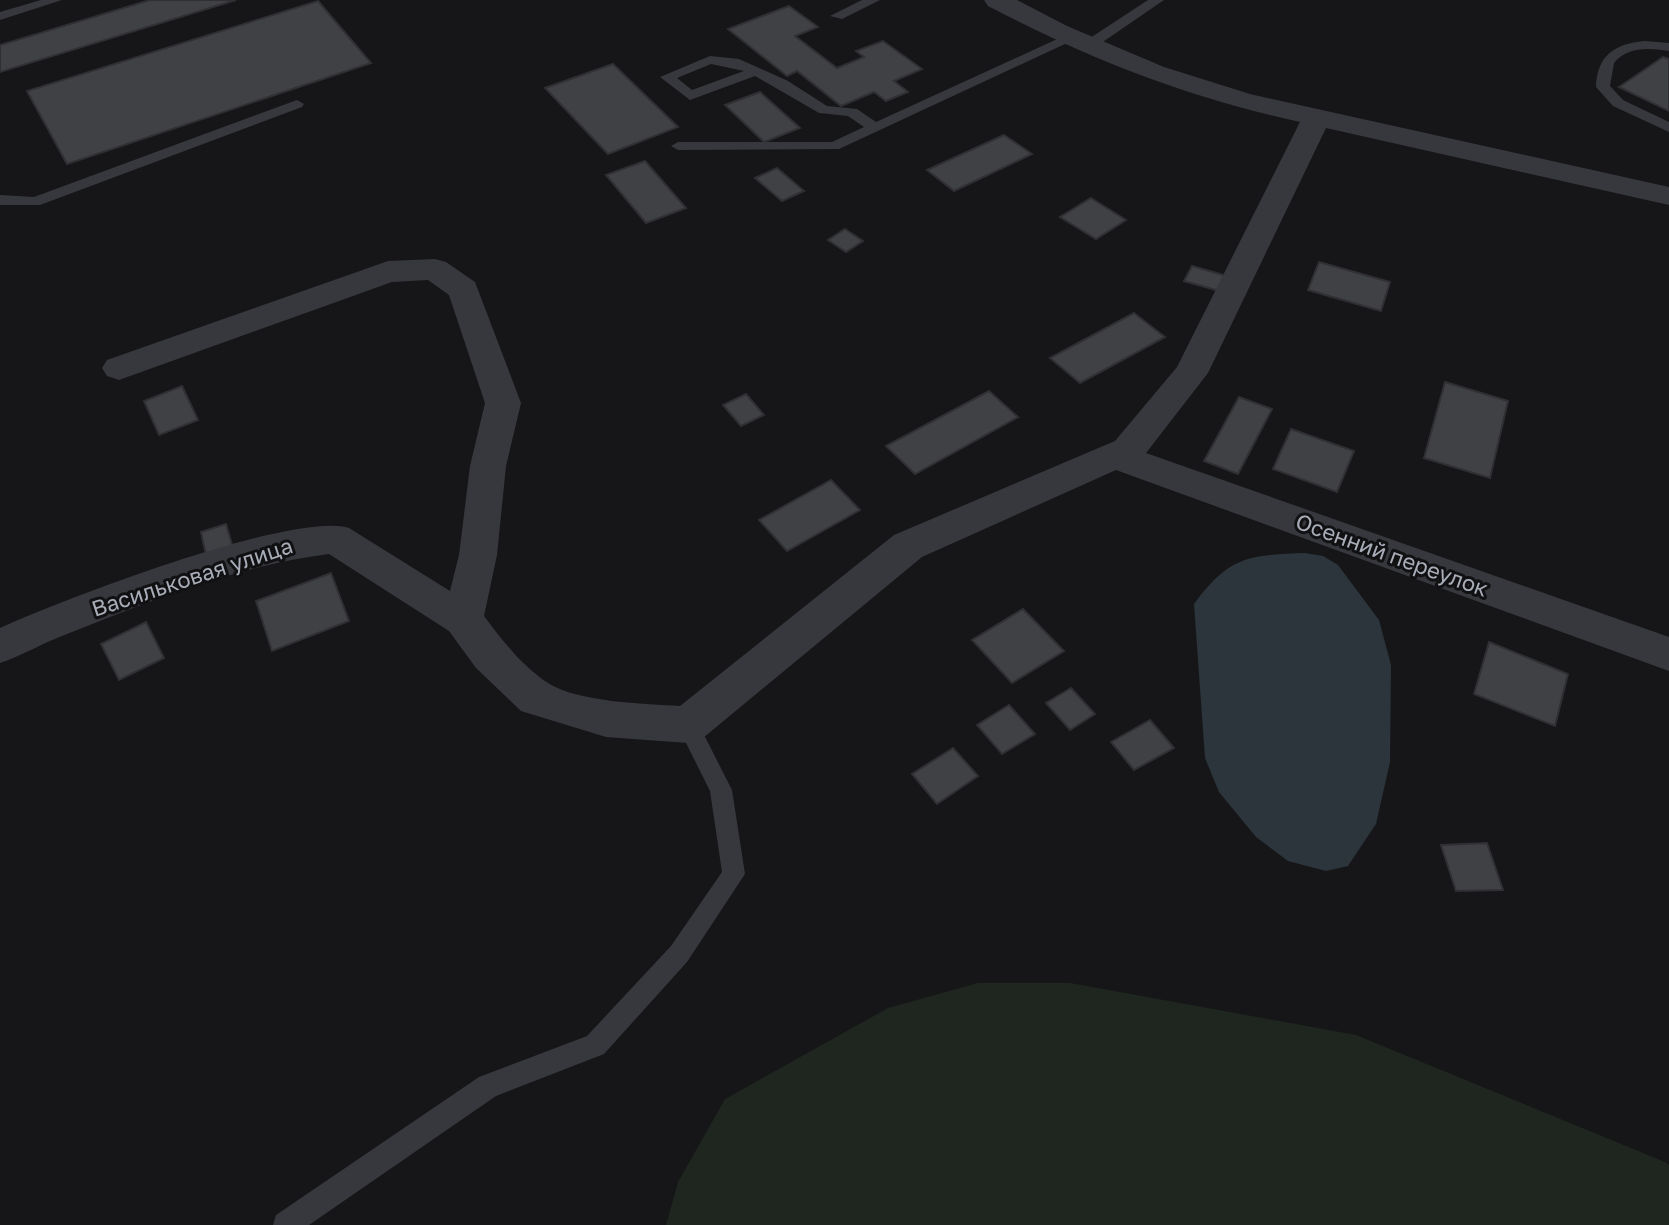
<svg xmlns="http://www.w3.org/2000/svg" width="1669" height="1225" viewBox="0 0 1669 1225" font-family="'Golos Text',sans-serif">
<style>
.green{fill:#1e261f}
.water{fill:#2c353c}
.building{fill:#404145;stroke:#303034;stroke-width:2}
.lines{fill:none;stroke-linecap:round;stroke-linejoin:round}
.lane{fill:#37383d;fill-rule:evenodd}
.street{fill:#37383d;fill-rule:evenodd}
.labels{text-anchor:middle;stroke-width:6;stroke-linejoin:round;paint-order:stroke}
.street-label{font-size:22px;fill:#a8adb8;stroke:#111113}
</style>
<rect width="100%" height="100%" fill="#161618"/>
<!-- green -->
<path class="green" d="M978,983H1070L1356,1035L1665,1162L1669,1165V1225H666L678,1182L725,1099L888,1008Z"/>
<!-- water -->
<path class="water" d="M1305,553L1323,556L1338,565L1379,620L1391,665L1390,762L1376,824L1348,866L1326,871L1288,861L1256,837L1219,792L1205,758L1194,604C1229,556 1249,555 1305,553Z"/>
<!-- building -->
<g class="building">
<path d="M150,0H236L0,72V45Z"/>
<path d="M318,1L371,63L67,164L27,91Z"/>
<path d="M789,6L818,27L795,36L837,68L864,57L856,51L883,41L922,69L894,81L908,92L886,101L874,92L841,106L797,71L787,76L728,29Z"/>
<path d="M1663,57L1669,59V111L1619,87Z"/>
<path d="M613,64L678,127L608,154L545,88Z"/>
<path d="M760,92L800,128L764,142L725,105Z"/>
<path d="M1004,135L1032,154L954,191L927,170Z"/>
<path d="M645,161L686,208L646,223L606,175Z"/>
<path d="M777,168L804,191L782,201L755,178Z"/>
<path d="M1091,198L1126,220L1096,239L1060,217Z"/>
<path d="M845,229L863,241L846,252L828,240Z"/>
<path d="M1319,262L1390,282L1381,311L1308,290Z"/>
<path d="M1192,266L1230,277L1223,292L1184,281Z"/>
<path d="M1134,313L1165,337L1080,383L1050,358Z"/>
<path d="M1445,382L1508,401L1490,478L1424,458Z"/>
<path d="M182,386L198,420L159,435L144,401Z"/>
<path d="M989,391L1018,417L915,474L886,446Z"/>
<path d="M746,394L764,415L741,426L723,405Z"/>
<path d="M1239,397L1272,409L1238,474L1204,461Z"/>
<path d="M1291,429L1354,451L1337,492L1273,469Z"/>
<path d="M831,480L860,510L787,551L759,520Z"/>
<path d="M226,524L234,551L207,560L201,532Z"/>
<path d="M331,573L349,621L272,651L256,601Z"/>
<path d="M1023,609L1064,651L1012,683L972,640Z"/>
<path d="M146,622L164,658L119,680L101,644Z"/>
<path d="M1489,642L1568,674L1555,726L1474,694Z"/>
<path d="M1071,688L1095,714L1070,730L1046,703Z"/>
<path d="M1009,705L1035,734L1002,754L977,725Z"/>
<path d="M1150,720L1174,748L1134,770L1111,742Z"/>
<path d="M953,748L978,776L937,804L912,774Z"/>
<path d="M1487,843L1503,890L1456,891L1441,845Z"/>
</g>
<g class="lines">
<!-- lane -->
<g class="lane">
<path d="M41,0H62L0,20V12Z"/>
<path d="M862,0H880L842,19L830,16Z"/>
<path d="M1148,0H1164L1094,48H1084V42Z"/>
<path d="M1066,35L1078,38L839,149L678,150L671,146L678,142H832L864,127L848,116L819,113L755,76L690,100L660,77L710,56L739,59L788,81L827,106L857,109L876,122ZM711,64L744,71L692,90L677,78Z"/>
<path d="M1644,41L1669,43V51C1649,48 1628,46 1614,63L1610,86L1623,100L1669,122V132L1613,106L1596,87C1597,56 1614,44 1644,41Z"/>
<path d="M297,100L304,104L302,107L40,205H0V195L34,197Z"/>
<path d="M688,716L696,719L732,790L745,874L687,962L604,1054L496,1096L309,1225H273L276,1215L479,1077L587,1036L671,946L722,872L710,791L677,725L680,719Z"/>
</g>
<!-- street -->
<path class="street" d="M984,0H1017L1067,26L1164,67L1250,94L1669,187V205L1326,128L1208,373L1146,453L1669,637V671L1116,470L922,557L703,738L688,743L606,737L521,711L476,668L449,631L329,554C238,565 147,602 62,636C41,644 21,656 0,663V628C59,601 295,510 349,528L450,591L459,555L470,466L485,403L449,295L428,280L392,282L119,380L107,376L102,368L107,360L388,261L435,259L446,262L475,282L521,403L506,466L497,555L484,616C502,640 522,666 548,683C576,702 646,704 680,706L894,535L1115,441L1177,367L1300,122C1186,97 1091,60 988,6Z"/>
</g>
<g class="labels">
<!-- street labels -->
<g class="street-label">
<text transform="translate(1392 555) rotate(20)" y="8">Осенний переулок</text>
<text transform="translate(192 577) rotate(-18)" y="8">Васильковая улица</text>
</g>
</g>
</svg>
